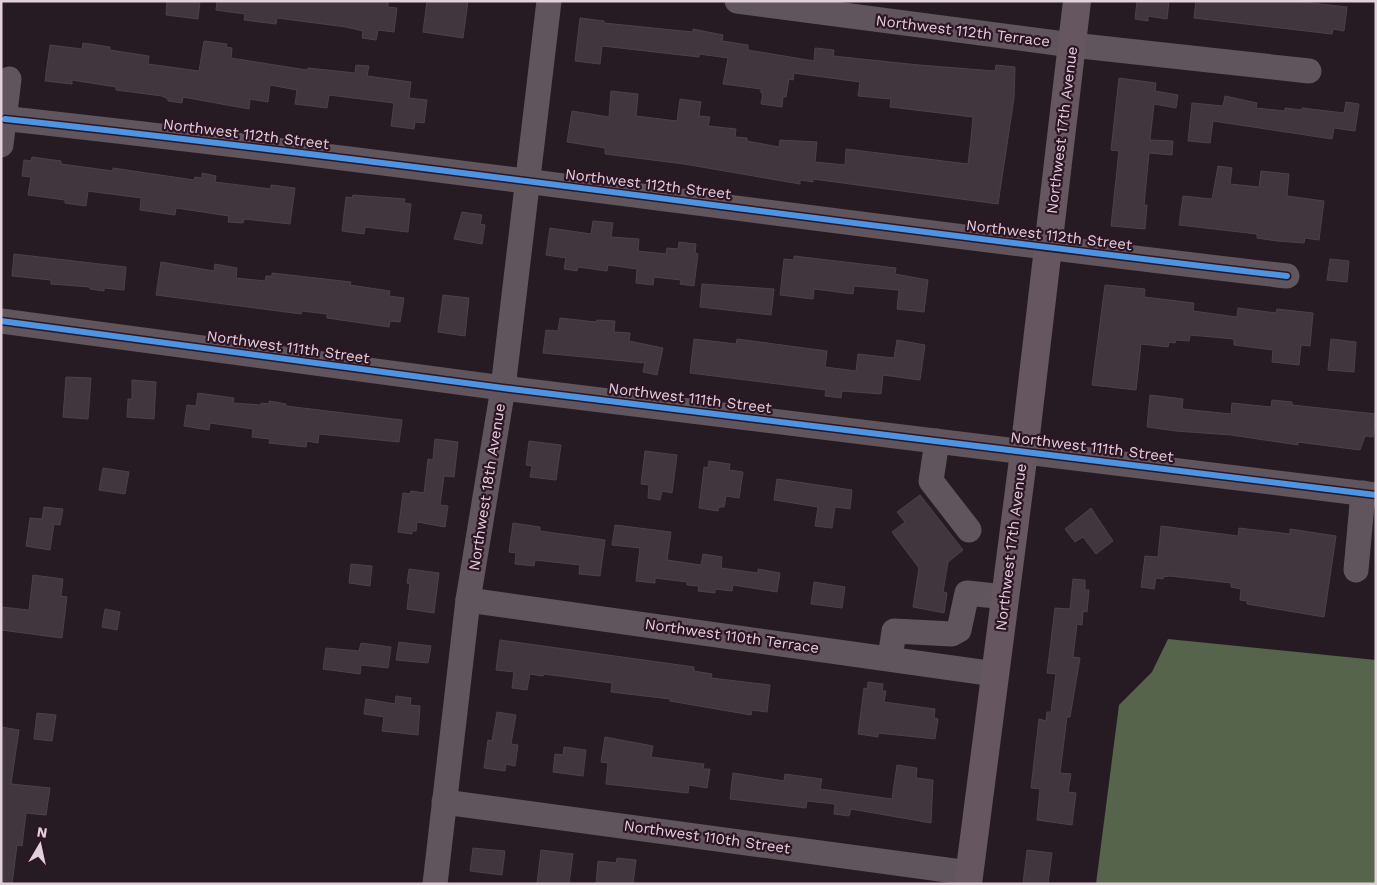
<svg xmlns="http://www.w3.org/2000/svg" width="1377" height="885" viewBox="0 0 1377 885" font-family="'Work Sans',sans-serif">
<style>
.water{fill:#55644b}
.building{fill:#41363d;stroke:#4c4148}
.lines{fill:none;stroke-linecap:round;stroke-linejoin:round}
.minor{stroke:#60555c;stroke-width:25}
.major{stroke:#65565f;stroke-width:28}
.cycleway-casing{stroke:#2d1525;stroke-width:9}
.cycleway{stroke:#4d94e3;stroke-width:6}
.labels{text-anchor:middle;stroke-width:4.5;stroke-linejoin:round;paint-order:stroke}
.street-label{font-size:15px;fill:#e2d1db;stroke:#2d1525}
</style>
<rect width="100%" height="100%" fill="#271b23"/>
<!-- water -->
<path class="water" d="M1168,639L1376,660V884H1096L1119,705L1152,672Z"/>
<!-- building -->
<g class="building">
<path d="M167,1H200L198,19L166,15Z"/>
<path d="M217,1H388V7L397,8L394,32L378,30L376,40L362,38L363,31L346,27L277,18L276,24L244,20L245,14L216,10Z"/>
<path d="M427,1H468L463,38L423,32Z"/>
<path d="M1137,1H1169L1167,19L1148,16V21L1135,19Z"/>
<path d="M1196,1H1294L1347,7L1344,31L1333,29L1332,34L1194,18Z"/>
<path d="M580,18L604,21V23L693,32V29L723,35L722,41L748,45V50L814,61L815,48L834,50L833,56L919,65L995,71L996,65L1015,67L1014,98L998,204L813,179V182L800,180V184L684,164L605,154V148L567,142L572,111L609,117L611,91L638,94L636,116L677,121L680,99L701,102L699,116L710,117L708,126L736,129L735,137L747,138V141L779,147L780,140L817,142L815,162L845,165L846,149L968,164L971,139L973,117L890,107L891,99L858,96L860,82L794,73L793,80L789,79L786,97H783L782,107L761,104L763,93H761V89L723,84L728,58L699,54V57L602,46L600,64L575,61Z"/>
<path d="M204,41L227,44L226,47L232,48L231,58L307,70L308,68L355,73L356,65L369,66L367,76L411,82L409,98L427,100L424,123L415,122L414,129L391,126L394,103L329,95L327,108L295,104L297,90L270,85L268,102L250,99L249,109L183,97L182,103L168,101V99L162,96L116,90V87L72,80V84L45,81L50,45L82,49L83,43L110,47V50L149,56L148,64L199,71Z"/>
<path d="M1119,78L1156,83L1155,91L1178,95L1176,108L1154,104L1150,140L1173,141L1172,155L1149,153L1144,205H1147L1145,229L1111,226L1119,151L1111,150Z"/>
<path d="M1225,96L1257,103L1256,108L1285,111V108L1302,110V108L1344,113L1346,102L1359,104L1355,131L1334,128L1332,139L1213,121L1210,143L1188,141L1192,103L1223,106Z"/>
<path d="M32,157L61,161V164L113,171V168L194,180L195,177L202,178V173L216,176L215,182L271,189V185L295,188L290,224L244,219L243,223L228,222L229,216L176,208L175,215L140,210L141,198L88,191L86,206L65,203V200L28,195L31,177L22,176L24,160L31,161Z"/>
<path d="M1218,166L1232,168L1230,184L1259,187L1261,171L1289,174L1287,196L1324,201L1319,240L1305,238L1304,243L1277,241L1257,238V234L1179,225L1183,196L1212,199Z"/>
<path d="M353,195L405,199L404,203L411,204L408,232L365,227L364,234L342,231L346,197L352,198Z"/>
<path d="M462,212L482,215L480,224L485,225L482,244L454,239Z"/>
<path d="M593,221L613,223L611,237L639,239L638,251L666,254L667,248L678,249L679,242L696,244L695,253L698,254L694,286L680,284L681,280L654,277L653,285L636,283L637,269L608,265L607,271L578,267L577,271L564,269L566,258L546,255L550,228L591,234Z"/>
<path d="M14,254L126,267L124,290L104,288V291L90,289V287L51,284V280L12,276Z"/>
<path d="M794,256L896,268L895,274L928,280L924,312L897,309L899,290L854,286L853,294L814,289L813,299L780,295L784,259L794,260Z"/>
<path d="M1330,259L1349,261L1347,282L1327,280Z"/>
<path d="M161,262L214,271L215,264L237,268L236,278L265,281L266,276H272V273L351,282L350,285L390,291L389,296L404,298L400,322L390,321L389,327L327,318V314L302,311L301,314L156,295Z"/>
<path d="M702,284L774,289L771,315L700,307Z"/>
<path d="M1105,285L1145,289L1144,297L1194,303L1193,311L1237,317L1238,308L1276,313L1277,309L1313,313L1310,346L1301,345L1299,365L1272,362L1273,350L1234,345V339L1190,335L1189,341L1176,340L1175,343L1169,342L1168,347L1141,344L1136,390L1092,385Z"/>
<path d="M443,295L469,298L465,336L438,332Z"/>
<path d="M560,318L596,322L597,320L615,321L614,332L630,333L629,341L663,348L657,375L643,372L645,363L543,353L546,330L558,331Z"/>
<path d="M694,339L736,344L737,339L827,351L825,367L856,371L858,354L894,358L897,340L925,345L920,380L883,375L881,394L842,391L841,398L825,396L826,390L690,373Z"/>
<path d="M1331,339L1356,342L1354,372L1328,370Z"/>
<path d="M66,377L91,378L88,419L63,417Z"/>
<path d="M132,380L156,382L154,419L127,417L128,399H132Z"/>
<path d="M198,393L234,398L233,403L261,405V403L269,404V401L286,404V406L402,420L399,442L319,434L318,443L307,441L306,447L269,443L270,439L252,437L253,429L210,423L209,430L184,426L187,405L196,406Z"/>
<path d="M1150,395L1183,399L1182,409L1231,414L1232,403L1271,407L1272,400L1292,402V405L1376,414L1373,437L1365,436L1360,450L1298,442V445L1231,435L1176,431L1147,427Z"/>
<path d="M435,439L458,442L454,477L444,476L440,505L448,506L445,527L417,522L416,531H412V534L398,532L403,493L410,494L411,491L424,493L428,459L433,460Z"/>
<path d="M529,441L561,445L556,480L530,477L532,466L526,465Z"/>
<path d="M645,451L677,455L672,493L662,491L660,500L648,498L649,485L641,484Z"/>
<path d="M709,461L730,464L729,470L743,472L739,498L726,496L724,507H719L718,511L699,508L704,467L708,468Z"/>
<path d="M103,468L129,472L125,494L99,490Z"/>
<path d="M777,479L852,490L850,509L835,507L832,528L815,526L818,507L774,500Z"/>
<path d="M920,495L963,550L948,562L943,592L947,593L944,613L913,607L919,568L892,532L905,522L897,512Z"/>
<path d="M44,507L63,509L60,525L54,524L50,550L26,546L30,518L42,519Z"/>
<path d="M1091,508L1113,541L1096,554L1083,537L1075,542L1065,529Z"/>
<path d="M513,523L540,527V531L605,540L600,576L579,574L580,565L535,560L534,566L515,564L516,553L509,552Z"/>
<path d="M615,525L671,532L667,560L701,565L703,554L722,557L721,568L758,573V569L780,573L777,592L733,585L732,591L715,589V593L698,591L699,586L687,585V582L655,578V583L636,581L640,548L612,545Z"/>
<path d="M1161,526L1238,536L1239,528L1290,534V529L1336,536L1324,617L1247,604V601L1240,600L1241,589L1231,587V583L1170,576L1163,577V579L1156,578L1154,589L1141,587L1145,556L1158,557Z"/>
<path d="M351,564L372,566L370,586L349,583Z"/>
<path d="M409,569L439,573L434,613L407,609L410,584L407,583Z"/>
<path d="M33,575L63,579L61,596L67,597L62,638L1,630V607L29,610Z"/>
<path d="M1073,579L1085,580V590H1089L1087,612L1083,611L1082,625L1077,624L1073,657L1080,658L1070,717H1067L1060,773L1071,774L1068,792L1076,793L1072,825L1037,820L1040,789L1031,788L1039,719L1046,721L1047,712H1051L1056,674L1047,673L1055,608L1070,609Z"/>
<path d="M814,582L845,587L842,608L811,604Z"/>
<path d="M105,609L120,612L117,630L102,627Z"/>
<path d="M500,640L694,667V671L712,674L711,678L770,685L767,712L752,710L751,715L670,701V699L611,692L612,683L544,674L543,676L530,674L527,690L512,688L514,672L496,670Z"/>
<path d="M399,642L431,646L428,663L396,660Z"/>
<path d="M361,643L391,647L388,668L361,665L360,674L323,669L326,648L359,651Z"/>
<path d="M868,682L883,684L882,691H886L884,702L935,709L934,718L938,719L935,739L878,733V737L858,734L864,688L867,689Z"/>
<path d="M396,696L411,698L410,705L420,706L418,735L382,731L384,717L364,714L366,699L395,704Z"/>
<path d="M497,712L516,715L511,744L518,745L515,766L506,764L505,771L484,768L488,740L492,741Z"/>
<path d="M37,713L56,715L52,741L34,739Z"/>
<path d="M1,727L19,730L11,784L50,788L46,815L26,813L22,846L17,845L12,884H1Z"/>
<path d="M605,737L653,746L651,757L704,764L703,769H710L707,788L689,785L688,793L606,784L608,763L601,762Z"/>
<path d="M564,747L586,750L583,776L553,772L555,754L563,755Z"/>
<path d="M897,765L917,768L916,778L933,780L931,823L851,809L849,816L834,814L835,804L807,801L806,808L730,799L733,773L784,781L785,774L822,779L820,789L892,799Z"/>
<path d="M473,848L505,851L502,875L470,871Z"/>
<path d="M541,850L573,854L569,884H537Z"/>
<path d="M1027,850L1052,853L1048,884H1023Z"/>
<path d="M617,858L636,860L633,884H596L598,861L616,863Z"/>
</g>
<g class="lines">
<!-- minor -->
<g class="minor">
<path d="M737,1L1072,45L1309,71"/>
<path d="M1,118C431,165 858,227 1287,276"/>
<path d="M1,145L9,79"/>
<path d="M1,321L503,388L1376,495"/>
<path d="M937,441L931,481L969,530"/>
<path d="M1356,570L1363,493"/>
<path d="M468,600L995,674"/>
<path d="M890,658L894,631L952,634L959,630L967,593L1005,597"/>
<path d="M444,802L969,873"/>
<path d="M435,884L468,600L503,388L549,1"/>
</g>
<!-- major -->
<path class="major" d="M968,884L1024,452L1077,1"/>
<!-- cycleway casing -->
<g class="cycleway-casing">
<g id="cycleway">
<path d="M5,119C433,165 859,227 1287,276"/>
<path d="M1,321L503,388L1376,495"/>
</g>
</g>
<!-- cycleway -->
<use href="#cycleway" class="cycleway"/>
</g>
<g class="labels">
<!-- street labels -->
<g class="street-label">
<text transform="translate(963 31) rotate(7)" y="5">Northwest 112th Terrace</text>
<text transform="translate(1062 130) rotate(-83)" y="5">Northwest 17th Avenue</text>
<text transform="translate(246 134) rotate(7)" y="5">Northwest 112th Street</text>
<text transform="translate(648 184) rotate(7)" y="5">Northwest 112th Street</text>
<text transform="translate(1049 235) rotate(7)" y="5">Northwest 112th Street</text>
<text transform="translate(288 347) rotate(8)" y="5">Northwest 111th Street</text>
<text transform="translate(690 398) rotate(7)" y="5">Northwest 111th Street</text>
<text transform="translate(1092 447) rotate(7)" y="5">Northwest 111th Street</text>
<text transform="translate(487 487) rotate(-81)" y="5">Northwest 18th Avenue</text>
<text transform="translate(1011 547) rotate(-83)" y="5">Northwest 17th Avenue</text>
<text transform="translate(732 636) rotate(8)" y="5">Northwest 110th Terrace</text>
<text transform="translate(707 837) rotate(8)" y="5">Northwest 110th Street</text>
</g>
</g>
<!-- border -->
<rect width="1377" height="885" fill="none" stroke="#e2d1db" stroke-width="5"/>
<!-- north arrow -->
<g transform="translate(40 845) rotate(9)" stroke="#2d1525" stroke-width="4" paint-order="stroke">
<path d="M0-4L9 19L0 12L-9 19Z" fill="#e2d1db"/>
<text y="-8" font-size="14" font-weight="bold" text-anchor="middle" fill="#e2d1db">N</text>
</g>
</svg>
